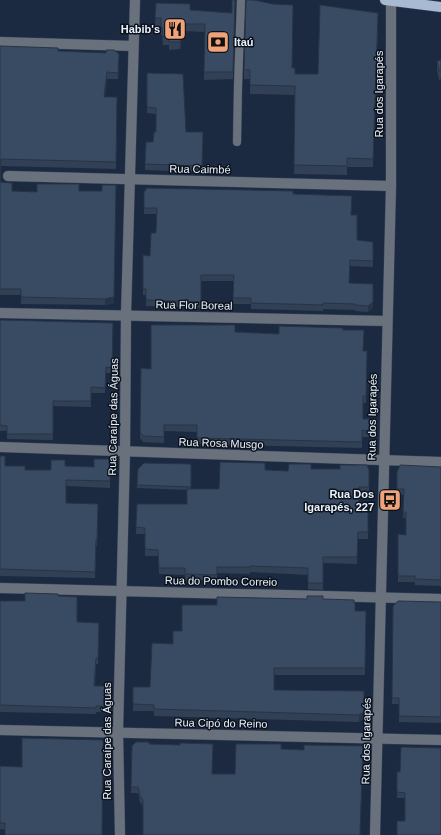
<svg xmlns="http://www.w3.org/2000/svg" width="441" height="835" viewBox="0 0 441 835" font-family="Helvetica,sans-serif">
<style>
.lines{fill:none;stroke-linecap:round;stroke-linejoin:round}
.lane-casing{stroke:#38465b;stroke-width:9}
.street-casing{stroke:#38465b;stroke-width:11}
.primary-casing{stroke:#38465b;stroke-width:11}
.lane{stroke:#69717d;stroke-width:8}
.street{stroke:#69717d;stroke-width:10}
.primary{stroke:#a8b9d2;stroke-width:10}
.wall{fill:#314055}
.shaded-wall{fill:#283445}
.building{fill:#394a63;stroke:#283445}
.labels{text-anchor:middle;stroke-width:3;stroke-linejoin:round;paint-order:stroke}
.poi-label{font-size:11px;font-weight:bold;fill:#eaf2fe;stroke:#0c131d;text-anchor:end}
.street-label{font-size:11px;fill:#eaf2fe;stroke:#0c131d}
</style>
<rect width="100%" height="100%" fill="#1b2a41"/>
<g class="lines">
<!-- lane casing -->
<g class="lane-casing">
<path id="lane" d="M237,142L238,86L241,0"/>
</g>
<!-- street casing -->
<g class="street-casing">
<g id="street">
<path d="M0,42L133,46"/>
<path d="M8,176L391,186"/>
<path d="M0,313L387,321"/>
<path d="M0,447L441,462"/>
<path d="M0,588L441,599"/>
<path d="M0,730L441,740"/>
<path d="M120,835L118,732L125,451L126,315L135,0"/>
<path d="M375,835L391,186V0"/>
</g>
</g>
<!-- primary casing -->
<g class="primary-casing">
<path id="primary" d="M385,0L441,7"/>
</g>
<!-- lane -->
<use href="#lane" class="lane"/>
<!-- street -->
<use href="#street" class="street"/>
<!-- primary -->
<use href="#primary" class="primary"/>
</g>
<!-- wall -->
<g class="wall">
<path d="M235,0L233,79L204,80L205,32L183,31L180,49L169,50V45H163L162,35H161V26H155L156,3L190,10L232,13Z"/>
<path d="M378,21L373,167H347V175L294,174L295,95L250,94V79H244V70L292,68L295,74H318Z"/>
<path d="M0,46L58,51L119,61L118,79H107L105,97H117L116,169L1,166V182L12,191L37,192L79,191L114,303L105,305L21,304V295H0Z"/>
<path d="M441,60V79L439,80L437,70V61Z"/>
<path d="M147,73L186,132H203L202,172L145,170V164L153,142L156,132V114L147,113Z"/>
<path d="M144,192L293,194L351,215L357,240L373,242V267L350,266L349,283L373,308L368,312L355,311V310L323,309V311L251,309V304H233V281H201V308L146,306V295H143V255L150,256L156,233V214H144Z"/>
<path d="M0,320L113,323L112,373H106L105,393H91V407L53,406V440L7,439V431H0Z"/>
<path d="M343,330L363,351L367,358L366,403H363V419H370V437H362V448L197,444V432L164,431V443L143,442L140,438L141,368L151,369L235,332L279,334Z"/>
<path d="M0,456L5,466L25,470H51L65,466L94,467L110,463V488L66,486V503L98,504L97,546H96L95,578L0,576Z"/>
<path d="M191,464V489H219L265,470L288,471L311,469L369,470V493H359V510H368V539H358L357,564L323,563V590L308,589V575L250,572V574L217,573V581L185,580V575L159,574L158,556H145V534H136L137,504H187V490L137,488V485Z"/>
<path d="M441,467V586L415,585V582H398V534L406,535V518H403L404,495L397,494V472Z"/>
<path d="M58,596L77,622L99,623L98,664H96L95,686L105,692L104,712H96V714L0,712V601H25Z"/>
<path d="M323,599L354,603L355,611H366L365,675H274V690L364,691V719L359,722L154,716V711H133V687H150L173,644L182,631L217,605Z"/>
<path d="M441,602V723L399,722V704H392L393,606Z"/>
<path d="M103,740L5,830L0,829V766L22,767Z"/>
<path d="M149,744L212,774H235L281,749L304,750L363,746L143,806L140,802L138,793H131L132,746Z"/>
<path d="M441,748L405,821V798H397V772H400Z"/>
</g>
<!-- shaded-wall -->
<g class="shaded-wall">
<path d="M183,24V31L180,49V42Z"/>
<path d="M107,72V79L104,103V97Z"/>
<path d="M116,192L114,303L105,305V299Z"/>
<path d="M373,302V308L368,312V306Z"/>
<path d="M364,698V719L359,722V715Z"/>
</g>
<!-- building -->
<g class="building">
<path d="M232,0H235L233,72H204L205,24H183L180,42H169V37H163L162,27H161V18H155L156,3L190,4V10L232,13Z"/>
<path d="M246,0H254L273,4L293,5L292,68H295V74H318L320,5L378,13L373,159L347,158V166L294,165L295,86L250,85V70H244Z"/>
<path d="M0,46L58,48V51L106,53V50H114L119,54L118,73L107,72L104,97H117L116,162L1,159L0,182L12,183V191L37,192V184H79V191H102V185H116L114,297L105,299L21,297V289H0Z"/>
<path d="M441,60V70L439,71L437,61Z"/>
<path d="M147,73L183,74L186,132H203L202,166L145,164L146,142H153L154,132H156V108L147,107Z"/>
<path d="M147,188L293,191V194L352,196L351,215H357V240L373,242V261L350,260L349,283L373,284V302L368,306L355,305V304L323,303V305L251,303V298H233L234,275H201V302L146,300V289H143V255L150,256L151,233H156L157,208H144V192Z"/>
<path d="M0,320L113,323L112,368L106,367L105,388L91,387V401H53V434H7V426L0,425Z"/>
<path d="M151,325H235V332L279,334V326L343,328V330H364L363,351H367L366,396H363V419H370V431L362,430V442L197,438V425H164V437L143,436L140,432L141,368L151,369Z"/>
<path d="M0,456H5V466H25V470H51V460H65V466L94,467V459H108L110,463V481L66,480V503L98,504L97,540H96L95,572L0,569Z"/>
<path d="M220,462L265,463V470L288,471L289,464H311V469H340V465H367L369,470V487H359V510H368V532H358L357,557H323V583H308V568L250,566V567H217V575L185,574V568H159L158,550L145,549V528L136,527L137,504H187V489H219Z"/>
<path d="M144,463L191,464V487L137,485L138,469Z"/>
<path d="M400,465L441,467V580L415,579V576H398V534L406,535V512H403L404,489H397V472Z"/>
<path d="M25,593L58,594V596L77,597V622L99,623L98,658H96L94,686H105L104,706H96V708L0,705V601H25Z"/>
<path d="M307,596H323V599L354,600V603H355V611H366L365,668H274V690L364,691V712L359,715L154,709V705L133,704V687H150L152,643L173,644V631H182V605H217V597L307,599Z"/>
<path d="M398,601L441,602V717L399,716V698H392L393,606Z"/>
<path d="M22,738L103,740L102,835H5V823H0V766L22,767Z"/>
<path d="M136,742H149V744L180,745V743L213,744L212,774H235L236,744H281V749L304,750V745L363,746L360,835H143V800L140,796L138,787H131L132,746Z"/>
<path d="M401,747L441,748V835H397V821H405V793L397,792V772H400Z"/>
</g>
<!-- icons -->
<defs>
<g id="restaurant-square" transform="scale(1.15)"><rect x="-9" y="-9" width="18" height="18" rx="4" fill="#f0a279" stroke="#0c131d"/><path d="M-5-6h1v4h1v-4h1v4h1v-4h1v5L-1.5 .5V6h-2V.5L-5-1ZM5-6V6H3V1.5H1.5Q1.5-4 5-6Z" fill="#111"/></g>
<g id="bank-square" transform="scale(1.15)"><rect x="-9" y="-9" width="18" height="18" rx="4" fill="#f0a279" stroke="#0c131d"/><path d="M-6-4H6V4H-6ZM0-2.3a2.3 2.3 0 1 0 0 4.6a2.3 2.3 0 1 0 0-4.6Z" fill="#111"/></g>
<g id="bus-square" transform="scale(1.15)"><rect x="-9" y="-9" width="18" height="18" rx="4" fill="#f0a279" stroke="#0c131d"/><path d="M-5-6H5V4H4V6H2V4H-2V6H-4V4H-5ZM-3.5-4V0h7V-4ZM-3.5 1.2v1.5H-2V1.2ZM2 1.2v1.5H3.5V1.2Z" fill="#111"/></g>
</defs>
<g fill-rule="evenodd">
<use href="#restaurant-square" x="175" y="29"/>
<use href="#bank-square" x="218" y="42"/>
<use href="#bus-square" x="390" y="500"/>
</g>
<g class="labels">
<!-- poi labels -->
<g class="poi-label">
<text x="160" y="33">Habib's</text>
<text x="234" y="46" text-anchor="start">Itaú</text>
<text x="374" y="498">Rua Dos<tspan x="374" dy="13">Igarapés, 227</tspan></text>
</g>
<!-- street labels -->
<g class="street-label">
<text transform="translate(379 94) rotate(-90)" y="4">Rua dos Igarapés</text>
<text transform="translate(200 169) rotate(1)" y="4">Rua Caimbé</text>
<text transform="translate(194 305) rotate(1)" y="4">Rua Flor Boreal</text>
<text transform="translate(113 417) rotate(-89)" y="4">Rua Caraípe das Águas</text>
<text transform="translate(372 417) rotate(-89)" y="4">Rua dos Igarapés</text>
<text transform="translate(221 443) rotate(2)" y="4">Rua Rosa Musgo</text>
<text transform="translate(221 581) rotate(1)" y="4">Rua do Pombo Correio</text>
<text transform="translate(221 723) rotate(1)" y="4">Rua Cipó do Reino</text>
<text transform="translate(107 741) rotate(-90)" y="4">Rua Caraípe das Águas</text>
<text transform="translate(366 741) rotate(-89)" y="4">Rua dos Igarapés</text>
</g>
</g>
</svg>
